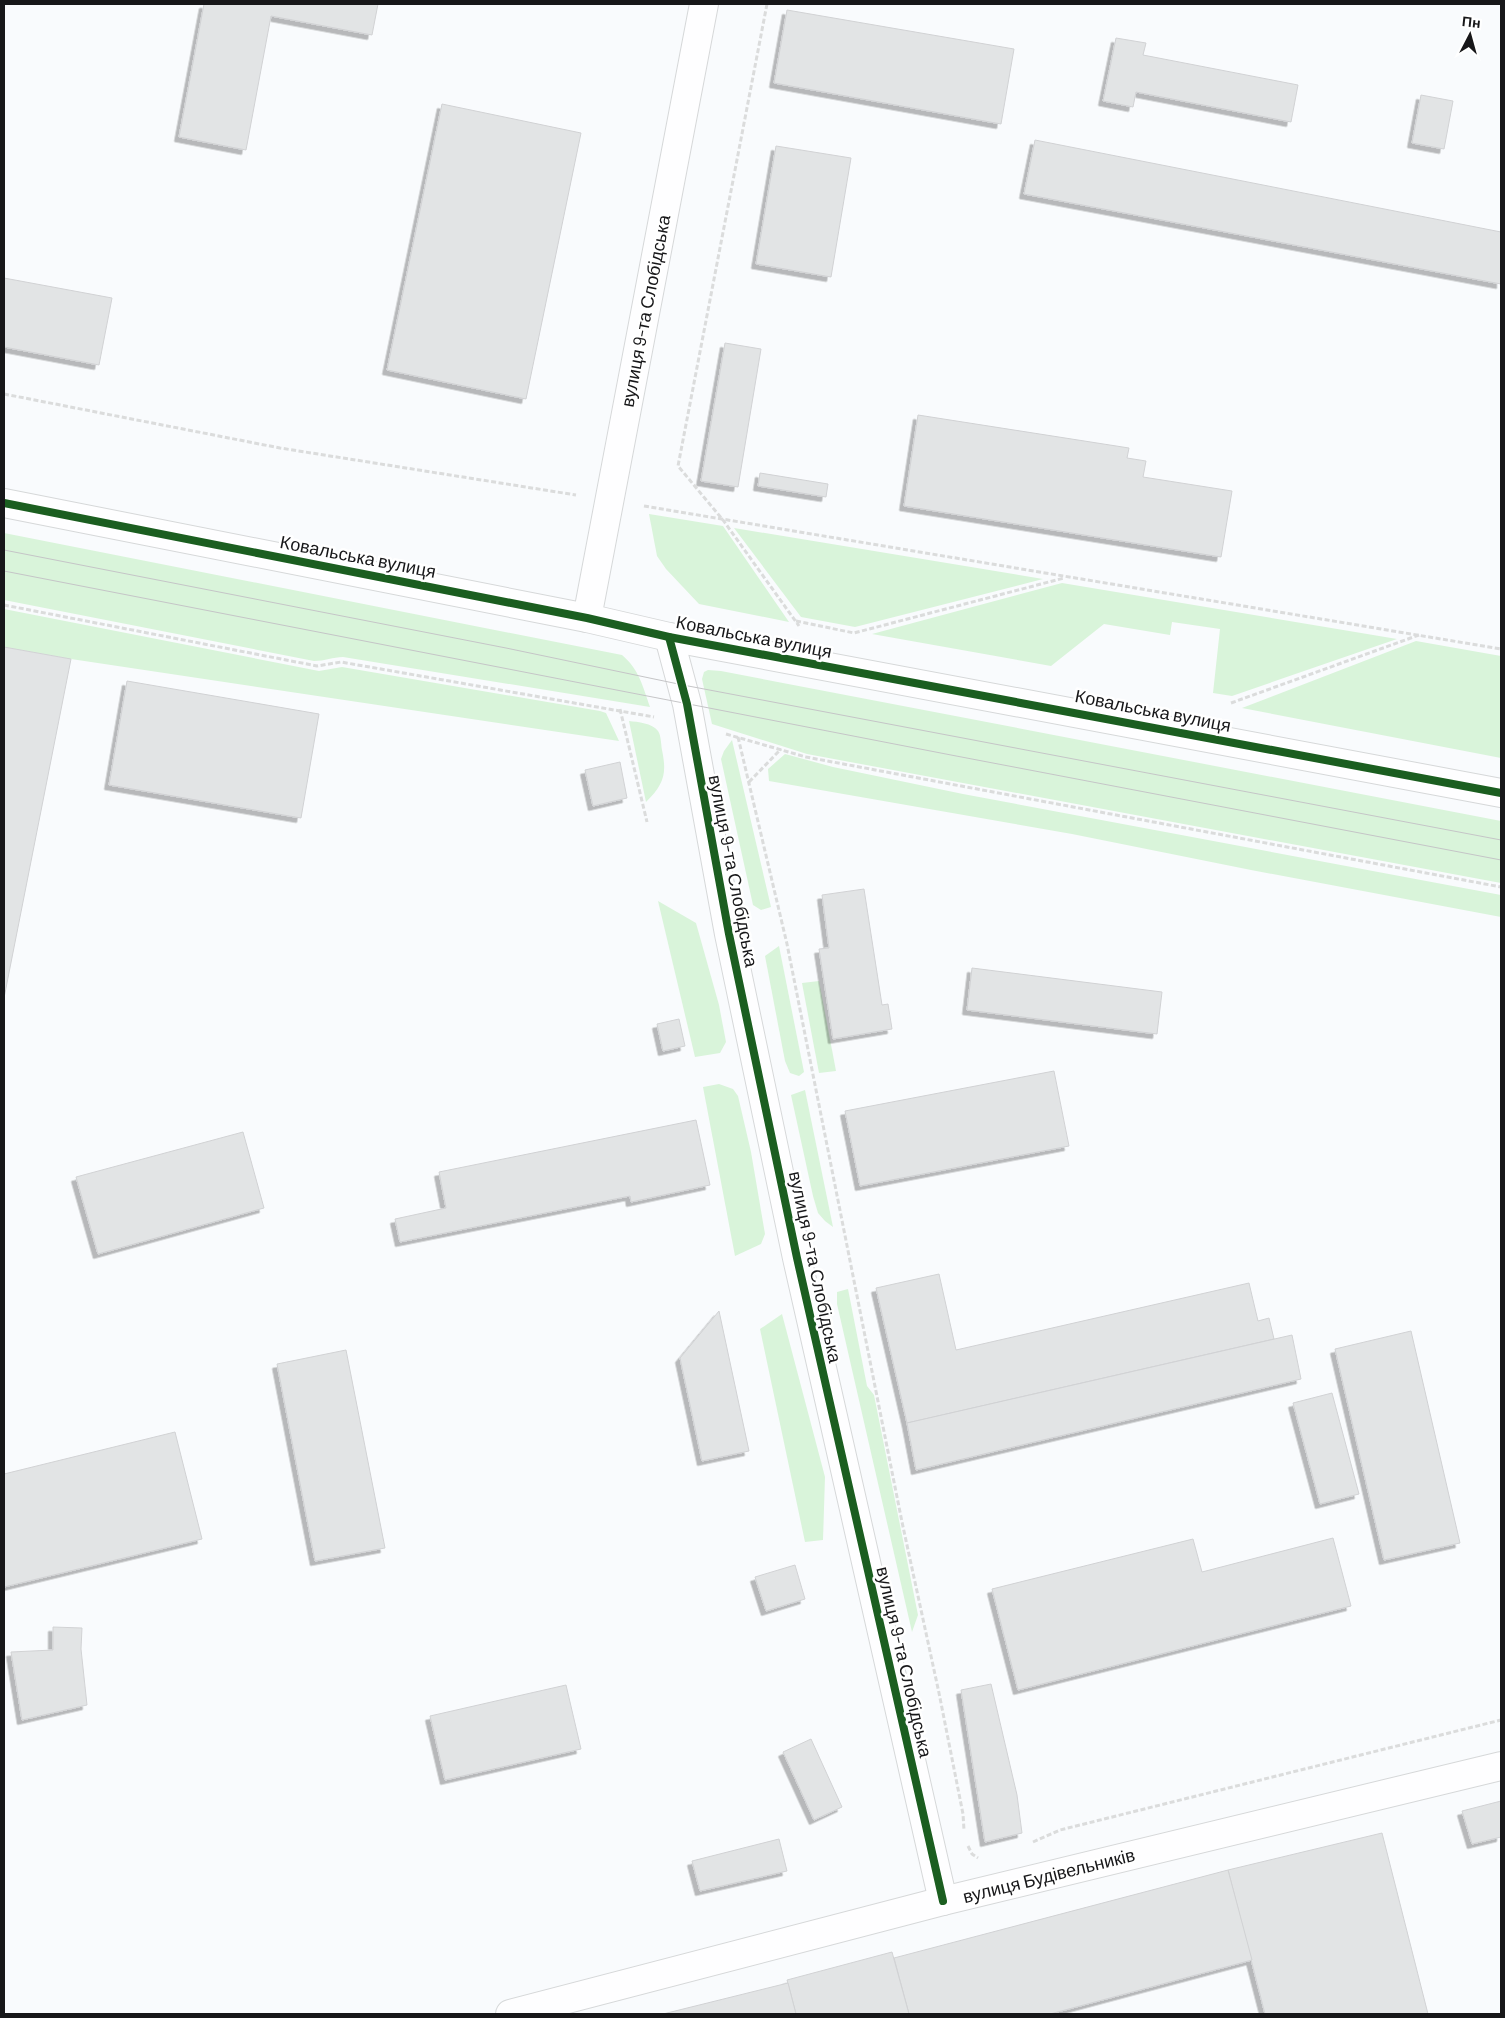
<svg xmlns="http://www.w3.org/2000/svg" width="1505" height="2018" viewBox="0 0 1505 2018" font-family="Barlow,sans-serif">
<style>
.green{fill:#d9f4da}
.building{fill:#e2e4e5;stroke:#d1d2d4;filter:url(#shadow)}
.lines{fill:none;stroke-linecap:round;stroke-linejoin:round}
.minor-casing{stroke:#d6d8d9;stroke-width:30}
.tertiary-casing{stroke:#d6d8d9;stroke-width:30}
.path{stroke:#dbdcdc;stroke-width:3;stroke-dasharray:5 2.5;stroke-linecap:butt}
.minor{stroke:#fefeff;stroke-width:28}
.tertiary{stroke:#fefeff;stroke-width:28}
.tram{stroke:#c5c5c7;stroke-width:1}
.cycleway-casing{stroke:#fff;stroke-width:11}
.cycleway{stroke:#1b5e20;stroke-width:8}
.labels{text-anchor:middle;stroke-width:5;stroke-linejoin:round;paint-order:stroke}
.street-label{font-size:18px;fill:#171719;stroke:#fff}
</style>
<defs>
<filter id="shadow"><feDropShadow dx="-4.5" dy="4.5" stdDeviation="0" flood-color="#0004"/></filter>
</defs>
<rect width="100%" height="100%" fill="#f9fbfd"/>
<!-- green -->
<g class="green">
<path d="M649,514L723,526L789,622L699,604L666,569L657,556Z"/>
<path d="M734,528L1043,579L855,627L801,617Z"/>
<path d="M4,533L622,655C639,669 643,687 650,707L343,657C333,657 325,661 314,661L4,600Z"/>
<path d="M1062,583L1397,639L1232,696L1213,693L1220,629L1172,622L1170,635L1104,624L1051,666L872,634Z"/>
<path d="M4,609L319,671L342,667L600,711L606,713L619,741L71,659L4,647Z"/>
<path d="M1416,641L1501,656V758L1242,708Z"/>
<path d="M708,670L721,671L1501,821V883L807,754L712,724L702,679L704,672Z"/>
<path d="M629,721C638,722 652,723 658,731C661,735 661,744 662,750C667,774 664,784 646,802Z"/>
<path d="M732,740L771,907L761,910L753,905L721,759L724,751Z"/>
<path d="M785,754L833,767L963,794L1501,895V917L1251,870L1072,834L769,781L768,769Z"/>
<path d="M658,901L696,923L719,1005L726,1042L720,1053L695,1057Z"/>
<path d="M779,946L804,1072L799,1076L790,1073L785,1061L765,956Z"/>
<path d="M819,981L836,1071L819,1073L802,983Z"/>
<path d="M719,1084L733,1089L738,1096L751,1152L765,1234L761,1244L735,1256L703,1087Z"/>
<path d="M805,1090L833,1227L825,1221L818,1213L813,1196L791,1095Z"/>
<path d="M848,1289L867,1386L874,1395L918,1615L912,1632L837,1304V1292Z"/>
<path d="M782,1314L825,1477L823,1540L805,1542L760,1329Z"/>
</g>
<!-- building -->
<g class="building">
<path d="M204,4H378L372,35L271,16L246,150L179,137Z"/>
<path d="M787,10L1014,49L1001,124L774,83Z"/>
<path d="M1116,38L1146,43L1143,55L1298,85L1291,122L1136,92L1133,107L1103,101Z"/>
<path d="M1421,95L1453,101L1444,149L1412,143Z"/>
<path d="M442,104L581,133L526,399L387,370Z"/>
<path d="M1035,140L1501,232V284L1024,194Z"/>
<path d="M776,146L851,158L831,277L756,264Z"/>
<path d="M4,278L112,298L99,365L4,347Z"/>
<path d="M725,343L761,349L738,487L701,481Z"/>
<path d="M918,415L1129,448L1127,458L1146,461L1143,477L1232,491L1221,557L904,506Z"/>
<path d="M760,473L828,484L826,497L758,486Z"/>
<path d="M4,647L71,659L4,998Z"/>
<path d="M127,681L319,714L301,818L109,785Z"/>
<path d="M620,762L627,798L593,806L585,770Z"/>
<path d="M864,889L882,1005L888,1004L892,1029L833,1039L819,949L829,948L822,895Z"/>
<path d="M972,968L1162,992L1157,1034L967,1010Z"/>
<path d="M679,1019L685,1046L663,1051L657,1024Z"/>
<path d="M1054,1071L1069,1146L860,1186L845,1111Z"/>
<path d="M696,1120L710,1185L631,1202L630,1196L400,1242L395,1219L446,1208L439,1172Z"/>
<path d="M243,1132L264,1208L98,1254L76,1177Z"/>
<path d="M939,1274L956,1350L1249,1283L1258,1321L1269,1318L1274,1339L907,1423L876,1288Z"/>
<path d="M719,1311L749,1451L702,1461L680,1358Z"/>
<path d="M1411,1331L1460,1543L1384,1560L1335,1349Z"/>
<path d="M1292,1335L1301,1379L916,1470L907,1423Z"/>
<path d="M346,1350L385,1548L315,1561L277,1364Z"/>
<path d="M1332,1393L1359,1494L1320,1504L1293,1403Z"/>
<path d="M175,1432L202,1539L4,1587V1474Z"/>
<path d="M1333,1538L1351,1606L1018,1690L992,1589L1193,1539L1202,1572Z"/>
<path d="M795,1565L805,1599L766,1611L755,1577Z"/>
<path d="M53,1627L82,1628L81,1649L87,1705L22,1720L11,1652L53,1650Z"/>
<path d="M991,1684L1017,1795L1022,1833L985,1842L961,1690Z"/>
<path d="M566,1685L581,1749L445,1780L430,1716Z"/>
<path d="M811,1739L842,1807L814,1820L783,1752Z"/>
<path d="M1501,1801V1837L1472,1844L1462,1811Z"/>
<path d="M1382,1833L1428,2014H1265L1228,1870Z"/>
<path d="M779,1839L787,1871L700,1891L692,1861Z"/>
<path d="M1228,1870L1252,1960L1050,2014H909L894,1958Z"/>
<path d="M892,1952L909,2014H796L787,1980Z"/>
<path d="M788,1983L796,2014H663Z"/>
</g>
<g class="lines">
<!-- minor casing -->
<g class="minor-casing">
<g id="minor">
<path d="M587,618L704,4"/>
<path d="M669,637L687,704L729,934L797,1258L943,1901"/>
<path d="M510,2014L943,1901L1501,1766"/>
</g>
</g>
<!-- tertiary casing -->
<g class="tertiary-casing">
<path id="tertiary" d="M4,503L587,618L669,637L1501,793"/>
</g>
<!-- path -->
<g class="path">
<path d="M767,4L678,466L723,520L799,626"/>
<path d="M4,394L280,448L576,495"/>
<path d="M644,506L1501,649"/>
<path d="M4,605L317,666L341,662L654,717"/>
<path d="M796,621L854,633L1064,578"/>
<path d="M1231,703L1419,635"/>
<path d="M620,709L647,822"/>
<path d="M726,734L806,757L1501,887"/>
<path d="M738,737L787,944L902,1522L939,1693L963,1814L964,1830"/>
<path d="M749,782L781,749"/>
<path d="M1033,1842L1060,1830L1501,1720"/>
<path d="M968,1846L972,1854L978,1858"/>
</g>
<!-- minor -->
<use href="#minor" class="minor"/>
<!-- tertiary -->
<use href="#tertiary" class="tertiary"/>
<!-- tram -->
<g class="tram">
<path d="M4,550L506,648L683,685L1501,840"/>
<path d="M4,571L951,755L1501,860"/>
</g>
<!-- cycleway casing -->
<g class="cycleway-casing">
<g id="cycleway">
<path d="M4,503L587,618L669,637L1501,793"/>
<path d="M669,637L687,704L729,934L797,1258L943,1901"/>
</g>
</g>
<!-- cycleway -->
<use href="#cycleway" class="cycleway"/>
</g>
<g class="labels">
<!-- street labels -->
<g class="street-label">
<text transform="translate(646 311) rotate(-79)" y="6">вулиця 9-та Слобідська</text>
<text transform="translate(358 557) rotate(11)" y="6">Ковальська вулиця</text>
<text transform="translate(754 637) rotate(11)" y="6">Ковальська вулиця</text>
<text transform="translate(1153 711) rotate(11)" y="6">Ковальська вулиця</text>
<text transform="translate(733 871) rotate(79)" y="6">вулиця 9-та Слобідська</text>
<text transform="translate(815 1267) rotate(78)" y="6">вулиця 9-та Слобідська</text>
<text transform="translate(904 1662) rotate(77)" y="6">вулиця 9-та Слобідська</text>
<text transform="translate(1049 1876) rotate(-14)" y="6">вулиця Будівельників</text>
</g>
</g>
<!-- border -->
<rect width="1505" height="2018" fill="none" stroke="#171719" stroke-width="10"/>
<!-- north arrow -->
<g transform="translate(1470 35) rotate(6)" stroke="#ffffff" stroke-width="4" paint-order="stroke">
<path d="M0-4L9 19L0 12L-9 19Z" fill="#171719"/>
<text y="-8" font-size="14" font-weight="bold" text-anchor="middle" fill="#171719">Пн</text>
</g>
</svg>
